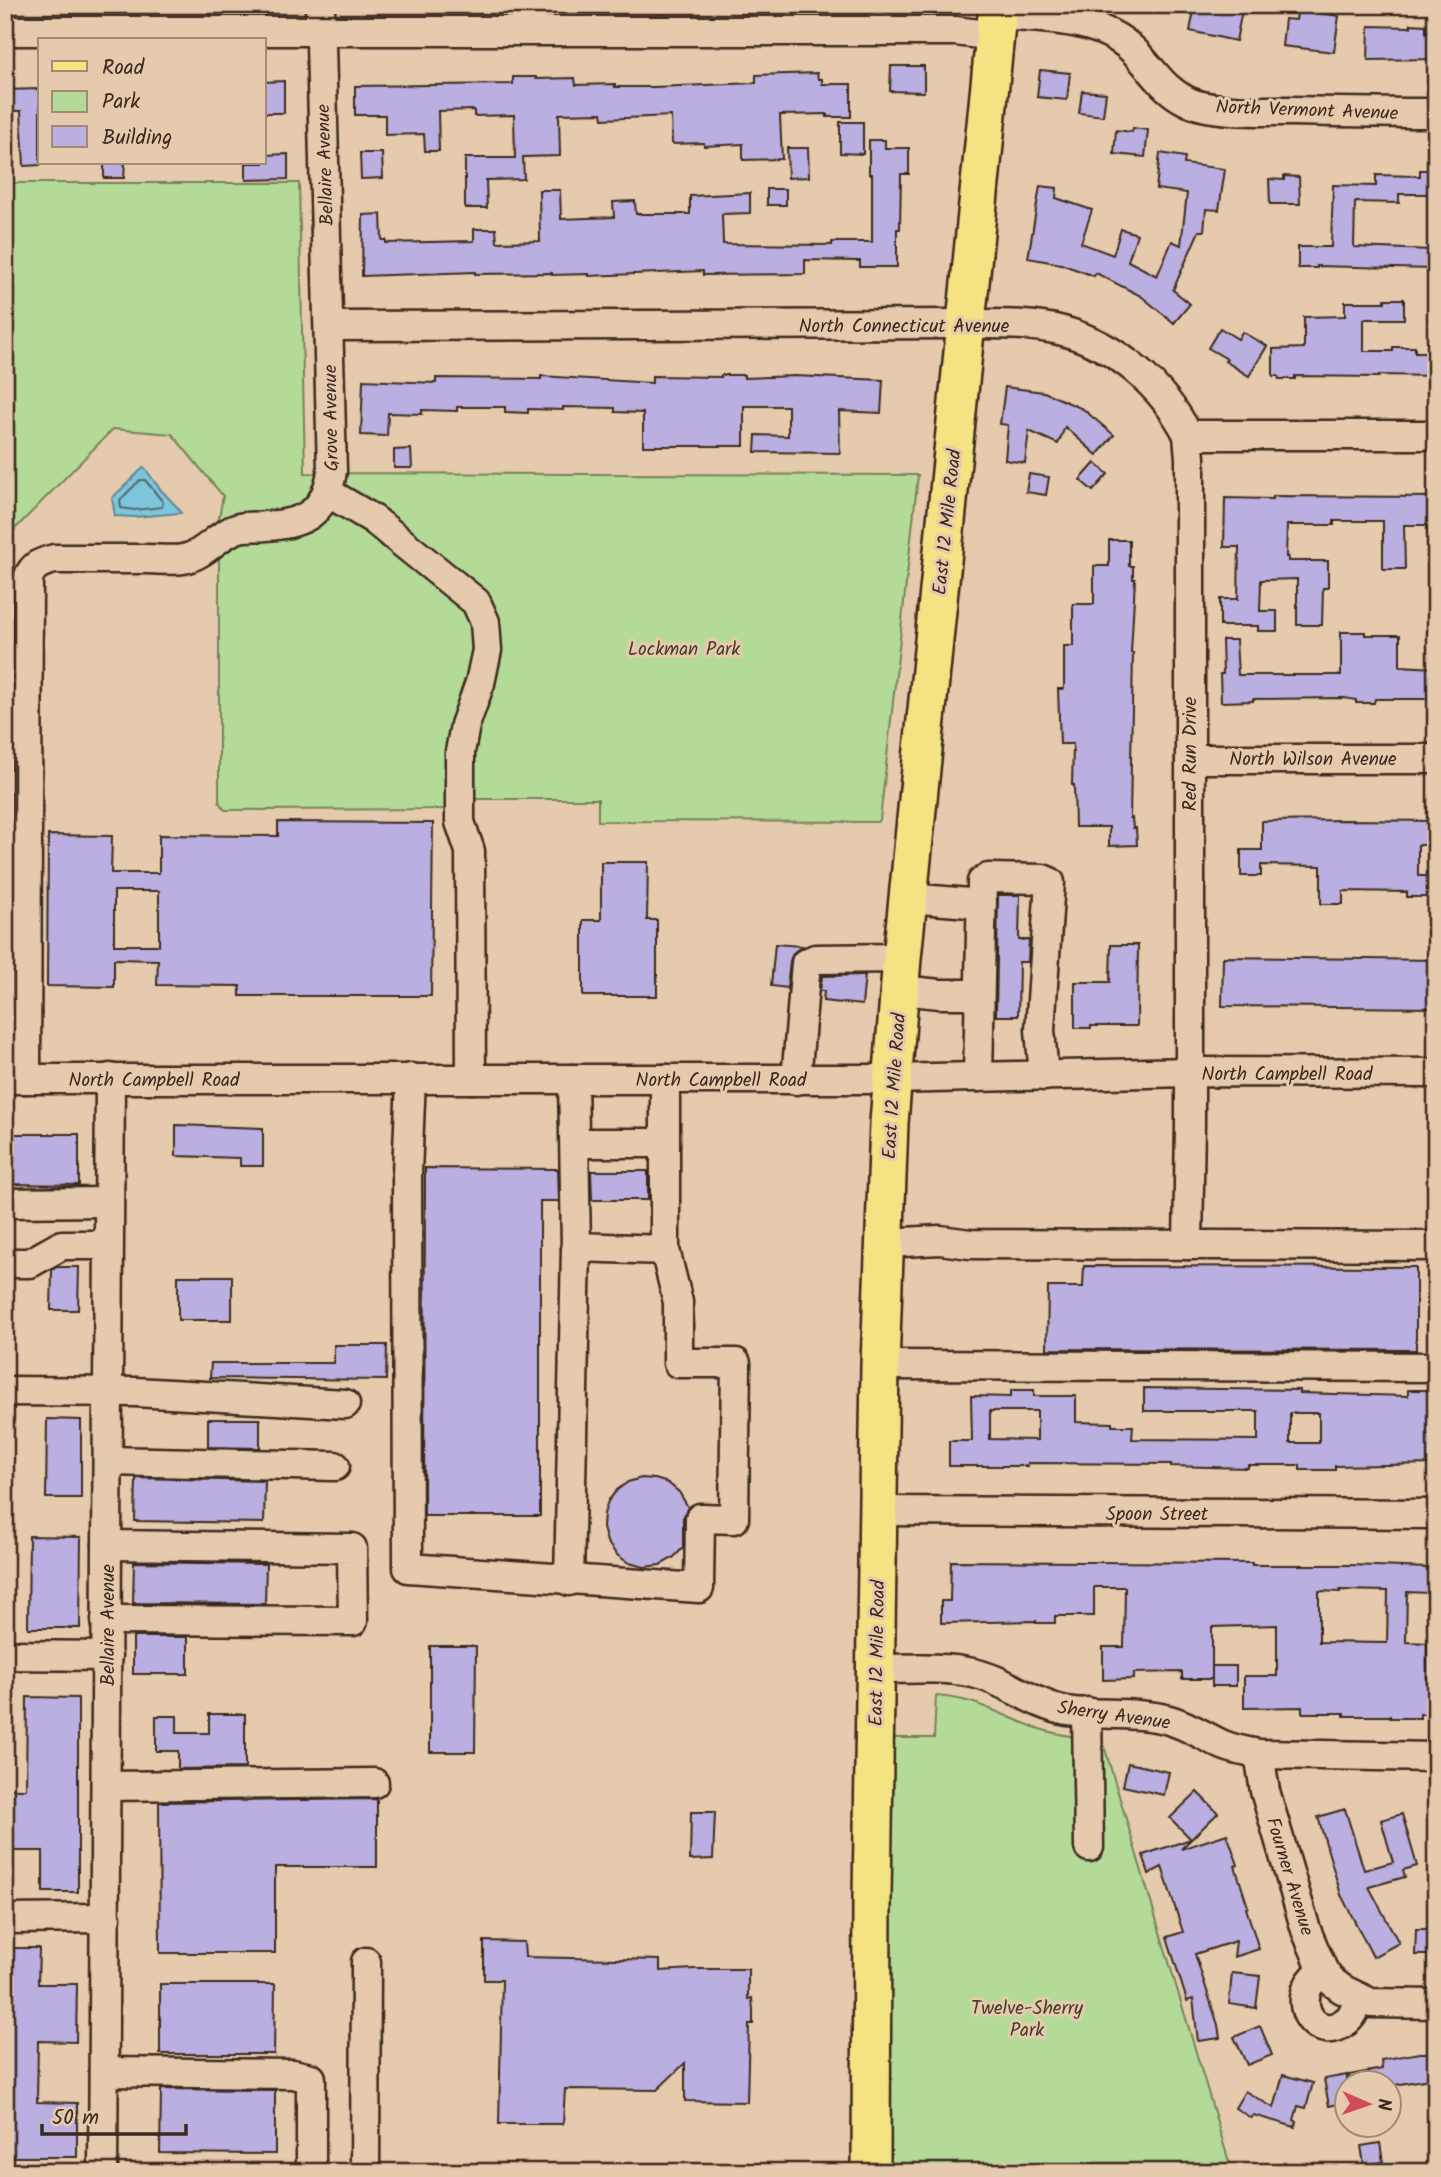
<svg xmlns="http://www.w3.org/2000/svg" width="1441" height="2177" viewBox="0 0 1441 2177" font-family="Kalam,sans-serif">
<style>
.green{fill:#b3db97;stroke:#77825a;stroke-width:2}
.water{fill:#7cc5dc;stroke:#628790;stroke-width:2}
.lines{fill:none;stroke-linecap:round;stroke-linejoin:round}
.shore{stroke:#55686a;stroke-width:2}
.building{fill:#baafe0;stroke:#3b2a1e;stroke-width:2;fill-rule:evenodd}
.minor-casing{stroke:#3b2a1e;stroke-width:33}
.major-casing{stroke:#3b2a1e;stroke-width:42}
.minor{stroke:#e6caad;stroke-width:28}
.major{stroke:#f4e382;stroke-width:37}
.labels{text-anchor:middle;stroke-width:6;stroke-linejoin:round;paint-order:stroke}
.street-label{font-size:19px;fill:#3b2a1e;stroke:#e6caad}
.park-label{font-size:19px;fill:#473c2a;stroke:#e6caad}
</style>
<rect width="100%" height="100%" fill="#e6caad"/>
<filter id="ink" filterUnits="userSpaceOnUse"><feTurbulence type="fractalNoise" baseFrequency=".0143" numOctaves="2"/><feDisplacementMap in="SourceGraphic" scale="14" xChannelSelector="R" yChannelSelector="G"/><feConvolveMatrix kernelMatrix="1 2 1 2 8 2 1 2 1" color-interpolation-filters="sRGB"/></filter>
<g filter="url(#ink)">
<!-- green -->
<g class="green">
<path d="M5,183H299L305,473L918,475L880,820L877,822L598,821V799H468L449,809L225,810L219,802V518L223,496L172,434L113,429L10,534V553H5Z"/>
<path d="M936,1696C976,1699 990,1710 1026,1724C1050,1734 1075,1738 1102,1739L1232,2172H871L878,1738H934Z"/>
</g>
<!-- water -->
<path class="water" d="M144,467L160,489L179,509L181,513L135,517L115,516L112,498Z"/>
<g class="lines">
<!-- shore -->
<path class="shore" d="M140,480H145L163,502L162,507L135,510L121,508L120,500Z"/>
</g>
<!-- building -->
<g class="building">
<path d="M1195,5H1243L1236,41L1190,31Z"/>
<path d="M1298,6L1320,9V13L1339,16L1334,52L1282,46L1285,19L1296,20Z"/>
<path d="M1411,24L1426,25V32H1436V59L1368,60L1369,26L1411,27Z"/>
<path d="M891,66H924V92L890,91Z"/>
<path d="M1040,70L1070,73L1067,100L1037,97Z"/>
<path d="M817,73L818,79H822V84H851V117H827V114L780,115L782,159L743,160V144L704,146V143L672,144L671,116L603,119L602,113L559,114L560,156L523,157L524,179L486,180L487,208H465V158H515L514,115L474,116V110L438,111L439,151H425L424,134L385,135V115H355V86L513,84V77H536V79L575,78L576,85L615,84V87H654L756,83V75Z"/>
<path d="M284,81V113H264V82Z"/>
<path d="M40,89V165L24,166L21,111H5V90Z"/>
<path d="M1082,91L1106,93L1103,116L1079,113Z"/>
<path d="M840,122H863V154L840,153Z"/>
<path d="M1133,128L1148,130L1145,157L1114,154L1116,130L1132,132Z"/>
<path d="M869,140H885V148H909V174H901L900,229H897V267H860V261L805,260V274L703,275V271L589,276V274L552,275V273L475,274V272L362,276L363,215L381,214L382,240H386V243L474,241V229H496L497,242L540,241L539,190H560L561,219L614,217L613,202L635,201L636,214H690V196L750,193V213L722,214L723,244L832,245V242H872V174H869Z"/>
<path d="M787,148H808L809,177L788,178Z"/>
<path d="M360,153H382L383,178L361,179Z"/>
<path d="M1160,153L1185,157L1184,164L1225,169L1219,210L1206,209L1204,231H1199L1173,290L1190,304L1174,323L1141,296L1096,273L1094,276L1061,264L1028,258L1040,186L1057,188L1056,198L1092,210L1081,243L1113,255L1121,229L1137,234L1128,261L1157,276L1172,241L1181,245L1187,193L1156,189Z"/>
<path d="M288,154V179L246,180V163H264V155Z"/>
<path d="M104,163H125L124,178H104Z"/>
<path d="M1420,170H1436V194H1399V203L1355,202L1354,247L1433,250V269L1317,266V268H1298V247H1331L1333,185L1376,186V175L1420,176Z"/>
<path d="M1284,176L1299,177L1300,204H1270L1269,179L1284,180Z"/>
<rect x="767" y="189" width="19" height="16"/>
<path d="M1385,299H1404V319H1364V351H1393V347H1415V352H1436V376L1379,375V377L1295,376V379H1279L1278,376H1273V349L1304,348V317L1345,316V302H1385Z"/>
<path d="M1220,328L1238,339L1242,332L1267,346L1249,376L1225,361L1227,359L1208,348Z"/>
<path d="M721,375H744V378L795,376L883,380L881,413L839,411L840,453L755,452L756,435L788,436V406H744V446H643V413L615,412V408L563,407V410L528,409V413L505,412V407H457V411L422,410V414L388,413L387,436L361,435L363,380L436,383V378L541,379V376L652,383V376L721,377Z"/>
<path d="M1005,387L1044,392L1083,409L1114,435L1097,455L1065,427L1058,444L1029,431L1025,463L1005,460L1008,425L1000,424Z"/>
<path d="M411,449L412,468H394V450Z"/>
<path d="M1095,463L1108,474L1093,491L1080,480Z"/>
<path d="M1029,474L1049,477L1046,495L1026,492Z"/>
<path d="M1273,496L1436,497V525H1404L1405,569H1383V521H1334V525H1287L1286,557H1288V561H1328V588H1323L1322,625H1297V579L1261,580L1260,611H1277V631H1258V626H1220V599H1238L1239,547H1224L1225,498L1273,499Z"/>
<path d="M1109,540H1129V566H1133V579H1135L1131,653H1133L1130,818H1132L1133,828H1136L1137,845L1109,846V827H1075L1074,785H1072L1073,744H1060L1058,689H1064V646H1073V604H1094V566H1109Z"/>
<path d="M1341,632H1365V635H1400V666L1436,668V699H1375L1374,703H1356V700L1344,698L1253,699V701L1221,702L1220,674H1223L1222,640H1236L1238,675H1341Z"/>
<path d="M1346,820L1436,821V845H1418V876H1427V897H1407V892L1343,891V904H1321V866L1261,865V876H1241V850H1262V821Z"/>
<path d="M278,822L433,823L431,996H240V986L157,985L158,960L114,959V987L47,986L48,835L112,836L111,873H159V835L278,836ZM114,891H159V945H114Z"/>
<path d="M601,862H648L647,920H657V996H583V920H601Z"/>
<path d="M998,895H1020L1019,940H1029L1028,962H1019L1018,1016H996Z"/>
<path d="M775,944L802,946L793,953L790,961L787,988L771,986Z"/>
<path d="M1111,945H1138L1137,1026H1091V1028H1075V982H1110Z"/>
<path d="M1223,957L1436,960V1008L1222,1006Z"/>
<path d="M865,975L862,1005L823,1001L824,991H820L822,976Z"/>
<path d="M176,1125L263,1128V1166H240V1158L176,1156Z"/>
<path d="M5,1134H79V1185L5,1184Z"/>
<path d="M425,1168L558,1169L559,1201H540V1516H424Z"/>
<path d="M591,1171H648V1200H592Z"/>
<path d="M1084,1266L1416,1267V1350L1047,1349L1048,1287H1083Z"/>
<path d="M57,1267H79L78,1310H51L52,1270Z"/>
<rect x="178" y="1276" width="54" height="44"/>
<path d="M334,1345H387L386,1380L210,1378L211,1363H334Z"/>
<path d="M1144,1388L1299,1390V1393L1408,1396V1390H1431V1424H1436V1464L1335,1466V1470H1300V1465H1248V1468L1171,1466V1464L1028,1463V1466H949V1441H972L971,1396L1011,1397V1390H1034V1396H1076V1422L1112,1423V1426H1133L1132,1439L1258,1440V1411H1144ZM990,1411H1037V1440L990,1439ZM1290,1413H1319V1443H1290Z"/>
<path d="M47,1419L81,1420V1498H46Z"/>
<path d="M208,1419H260V1448L208,1447Z"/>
<path d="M136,1478L265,1481L264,1523L135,1521Z"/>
<path d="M641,1478L655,1479L668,1483L679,1492L688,1507L683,1518V1548L673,1558L660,1565L644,1567L629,1563L617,1555L607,1542L603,1528L604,1514L608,1501L617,1490L628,1482Z"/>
<path d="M29,1536L81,1537L80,1628H28Z"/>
<path d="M951,1561L1252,1563V1565H1350L1428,1568V1593L1407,1592L1406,1642L1427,1643V1684H1436V1714H1420V1718H1390V1716H1344V1713H1302V1707L1244,1708V1676H1277V1625L1212,1627V1679H1182V1672L1134,1673V1679L1103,1680V1647H1124L1125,1587H1094V1616H1055V1623H1036V1621L941,1623V1601H950ZM1340,1590L1388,1591L1387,1643L1319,1642V1591L1340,1592Z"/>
<path d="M134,1562L266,1564L265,1604L133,1603Z"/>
<rect x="133" y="1637" width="55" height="37"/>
<path d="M430,1646H476L475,1752H430Z"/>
<rect x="1212" y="1666" width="24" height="20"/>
<path d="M27,1697L78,1698V1892H43V1851H5V1789H26Z"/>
<path d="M209,1714H245V1768L178,1769V1751H156V1716H177V1733H209Z"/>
<path d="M1128,1763L1169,1772L1164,1795L1123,1786Z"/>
<path d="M1197,1792L1218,1813L1181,1849L1227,1834L1238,1865L1235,1866L1248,1907L1246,1908L1259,1949L1234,1957L1236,1941L1195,1954L1218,2025L1220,2038L1198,2041L1193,1999L1187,2001L1167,1937L1183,1932L1162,1867L1149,1874L1143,1855L1191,1839L1170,1818Z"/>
<path d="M377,1799V1867H275V1953H160L159,1802Z"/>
<path d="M1345,1809L1364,1870L1393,1862L1381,1820L1402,1814L1417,1866L1403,1870L1405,1877L1369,1887L1399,1943L1373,1957L1341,1895L1318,1817Z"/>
<path d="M691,1812H715L713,1859L690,1860Z"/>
<path d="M1416,1929H1436V1955H1415Z"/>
<path d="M484,1941L524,1942L525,1957L660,1960V1971L694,1969H748V1999L752,1998L753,2010V2024H749L747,2102L685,2101V2063L657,2090L565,2089L563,2124H499L502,1980H484Z"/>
<path d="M5,1948H39L38,1984H77L76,2042L38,2041L37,2102L77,2103V2157H5Z"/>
<path d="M1232,1973L1260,1976L1256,2008L1229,2004Z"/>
<path d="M160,1984H275L274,2054H160Z"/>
<path d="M1260,2026L1272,2055L1247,2065L1234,2037Z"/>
<path d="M1419,2053H1436V2078L1389,2086V2082H1350L1349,2075L1382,2069L1381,2060Z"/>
<path d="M1283,2075L1313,2083L1306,2108L1298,2106L1294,2120L1297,2122L1295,2127L1253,2115L1251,2118L1235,2108L1245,2091L1274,2108Z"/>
<path d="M1347,2075V2102L1329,2106L1324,2079Z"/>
<path d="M161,2089L275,2090V2154L160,2153Z"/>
<path d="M1380,2143L1383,2162L1364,2165L1361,2146Z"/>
</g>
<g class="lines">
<!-- minor casing -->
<g class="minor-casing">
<g id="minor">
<path d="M997,15C1042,19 1098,16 1133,50C1152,68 1162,89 1187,101C1213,113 1263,111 1292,111C1340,112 1388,113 1436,113"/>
<path d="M5,31H955L995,36"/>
<path d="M329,326L967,324C999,324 1032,323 1063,331C1117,346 1163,386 1188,435H1436"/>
<path d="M1188,435L1190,458V1123L1188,1245"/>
<path d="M327,492L373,519L476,602L485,622L487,650L480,683L465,725L460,752V822L470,851L471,1079"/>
<path d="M1190,759H1436"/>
<path d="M908,898L982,904"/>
<path d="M900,990L940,994H979"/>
<path d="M978,1077L982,882L988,878L1043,879L1050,882L1040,1030L1044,1076"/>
<path d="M411,1078L407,1173L408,1568L699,1588L700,1518L734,1519L736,1363H678V1302L665,1250"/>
<path d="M5,1079H893L1190,1072L1436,1073"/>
<path d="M26,1079L28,578C33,565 40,563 54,559C84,559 115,559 146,559C157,559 172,561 183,559C206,555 217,534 239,528C247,526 257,527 266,526C305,524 326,512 332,471L320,5"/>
<path d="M573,1079L576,1247L665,1250V1079"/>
<path d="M796,1080L806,963L815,959L902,958"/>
<path d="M575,1141L587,1143H665"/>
<path d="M5,1203L108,1202"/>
<path d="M885,1243L940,1240L970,1244L1436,1246"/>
<path d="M5,1263H30L62,1245H108"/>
<path d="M880,1365L1436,1367"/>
<path d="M5,1391L135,1392L345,1404"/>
<path d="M108,1461L335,1466"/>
<path d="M879,1511L1436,1514"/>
<path d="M569,1581L576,1247"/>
<path d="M106,1620L353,1621L352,1548L107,1545"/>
<path d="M5,1655L107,1656"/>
<path d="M876,1669C908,1669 942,1666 973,1673C1006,1680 1033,1705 1067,1711C1101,1716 1136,1711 1169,1720C1188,1725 1205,1737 1223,1745C1235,1750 1247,1752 1259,1754L1436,1757"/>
<path d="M1087,1712L1089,1847"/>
<path d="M1259,1754L1265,1791L1306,1930L1323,1970L1330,1980L1342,1989L1371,2003L1436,2004"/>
<path d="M106,1786L374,1783"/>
<path d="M5,1919L106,1918"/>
<path d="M1323,1970C1317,1975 1311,1980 1308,1987C1296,2013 1320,2041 1345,2022C1353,2017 1356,2007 1361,1999"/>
<path d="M104,2072L293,2074L311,2078V2172"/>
<path d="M103,2172L110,1078"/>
<path d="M365,2172L366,1962"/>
</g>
</g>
<!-- major casing -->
<g class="major-casing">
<path id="major" d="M871,2172L872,1897L880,1365L889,1123L902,958L998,5"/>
</g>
<!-- minor -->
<use href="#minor" class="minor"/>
<!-- major -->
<use href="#major" class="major"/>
</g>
</g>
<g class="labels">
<!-- street labels -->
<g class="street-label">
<text transform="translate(1307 109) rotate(2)" y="7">North Vermont Avenue</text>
<text transform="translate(324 165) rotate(-92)" y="7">Bellaire Avenue</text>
<text x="904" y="332">North Connecticut Avenue</text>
<text transform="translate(330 418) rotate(-91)" y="7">Grove Avenue</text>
<text transform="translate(946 522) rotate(-84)" y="7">East 12 Mile Road</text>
<text transform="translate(1189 754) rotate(-90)" y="7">Red Run Drive</text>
<text x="1313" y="765">North Wilson Avenue</text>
<text x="1287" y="1080">North Campbell Road</text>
<text x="154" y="1086">North Campbell Road</text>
<text x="721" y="1086">North Campbell Road</text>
<text transform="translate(893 1086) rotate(-86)" y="7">East 12 Mile Road</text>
<text x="1157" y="1520">Spoon Street</text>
<text transform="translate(107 1625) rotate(-90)" y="7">Bellaire Avenue</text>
<text transform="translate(876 1653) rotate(-89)" y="7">East 12 Mile Road</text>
<text transform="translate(1114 1714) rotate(8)" y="7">Sherry Avenue</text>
<text transform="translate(1291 1876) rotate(73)" y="7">Fourner Avenue</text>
</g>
<!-- park labels -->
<g class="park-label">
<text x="684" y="655">Lockman Park</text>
<text x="1027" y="2014">Twelve-Sherry<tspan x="1027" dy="22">Park</tspan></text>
</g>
</g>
<!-- margin -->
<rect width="1441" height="2177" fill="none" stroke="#e6caad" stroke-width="28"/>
<rect x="14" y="14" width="1413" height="2149" fill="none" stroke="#3b2a1e" stroke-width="2.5" filter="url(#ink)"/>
<!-- legend -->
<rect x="38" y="38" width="228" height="126" fill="#e6caad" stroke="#a28a74" stroke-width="2"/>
<rect x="52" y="61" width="35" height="10" fill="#f4e382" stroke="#a28a74" stroke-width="2"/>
<text x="102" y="74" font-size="21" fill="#3b2a1e">Road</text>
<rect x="52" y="91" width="35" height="21" fill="#b3db97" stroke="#a28a74" stroke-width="2"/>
<text x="102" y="108" font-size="21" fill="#3b2a1e">Park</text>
<rect x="52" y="126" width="35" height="21" fill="#baafe0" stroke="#a28a74" stroke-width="2"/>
<text x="102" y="144" font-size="21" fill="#3b2a1e">Building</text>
<!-- north arrow -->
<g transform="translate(1368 2104) rotate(92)"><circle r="33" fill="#e6caad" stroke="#a28a74" stroke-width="2"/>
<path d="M0-5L12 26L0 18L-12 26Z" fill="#d1495b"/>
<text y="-10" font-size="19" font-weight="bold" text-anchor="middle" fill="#3b2a1e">N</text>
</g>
<!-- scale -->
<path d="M42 2124v10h144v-10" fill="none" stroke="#3b2a1e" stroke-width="3.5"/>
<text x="52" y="2124" font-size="21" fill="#3b2a1e" stroke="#e6caad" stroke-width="5" paint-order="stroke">50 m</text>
</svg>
